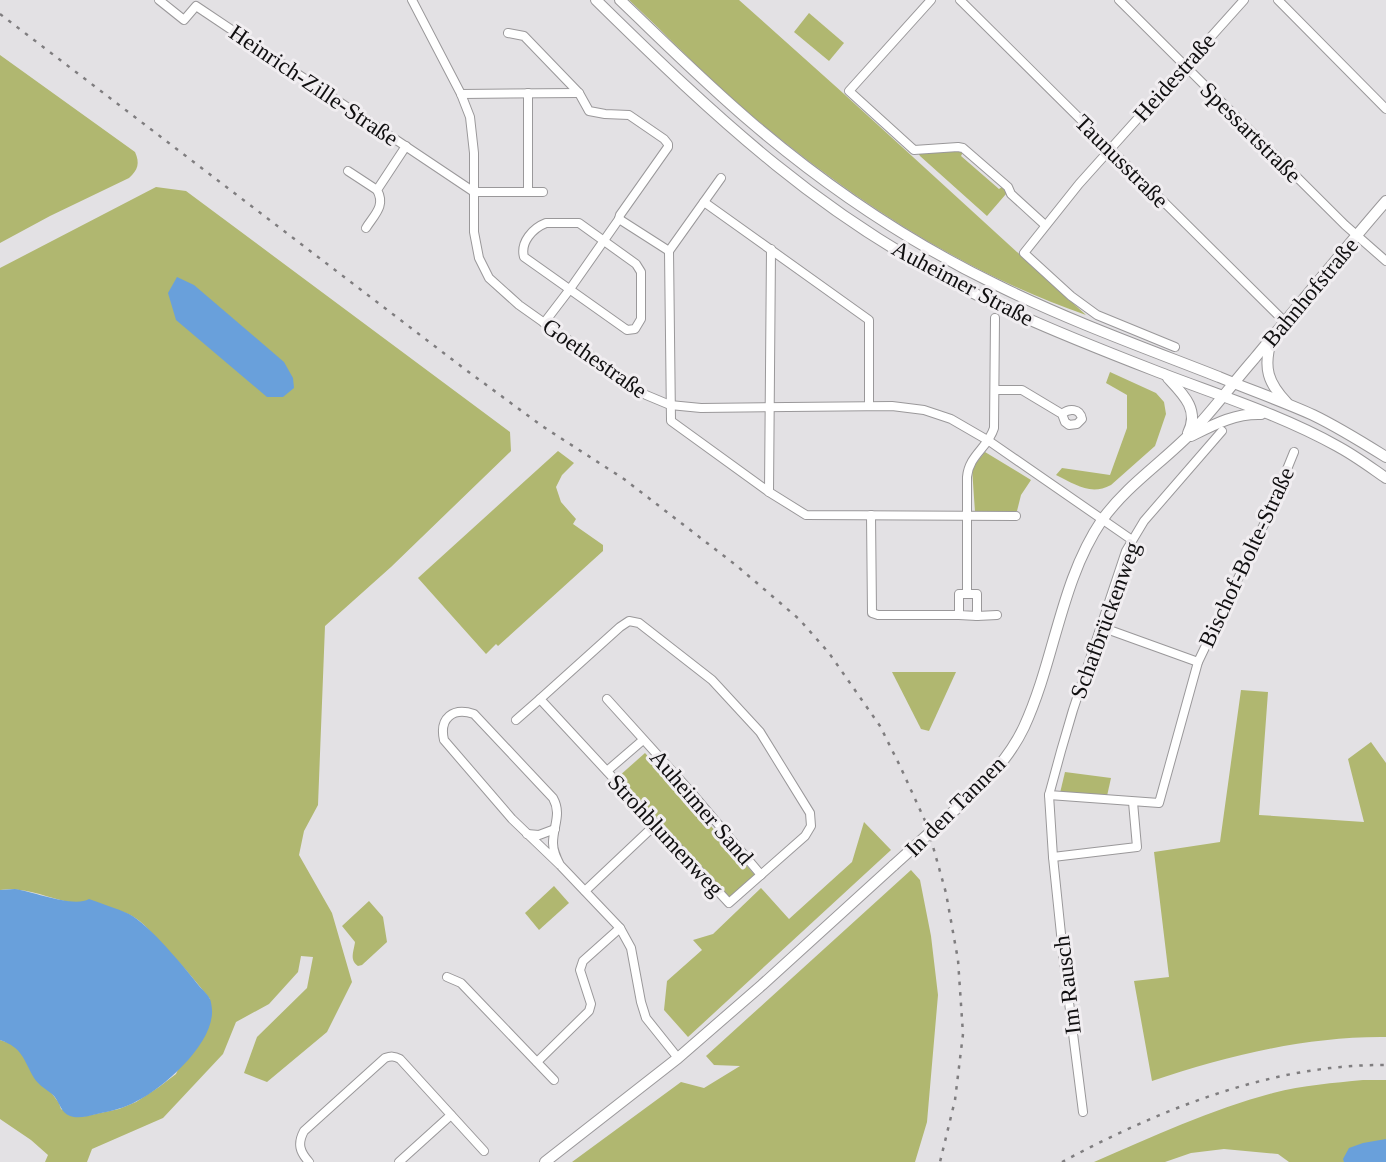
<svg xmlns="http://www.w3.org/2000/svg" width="1386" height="1162" viewBox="0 0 1386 1162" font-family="'Times New Roman',serif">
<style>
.green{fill:#b0b770}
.water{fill:#69a0db}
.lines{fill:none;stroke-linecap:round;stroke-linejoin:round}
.street-casing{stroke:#9a989a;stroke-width:10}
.secondary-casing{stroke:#9a989a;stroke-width:12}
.street{stroke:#fff;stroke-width:8}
.secondary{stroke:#fff;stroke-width:10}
.rail{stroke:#7f7d7f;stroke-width:2.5;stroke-dasharray:3.5 7;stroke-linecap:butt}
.secondary-bridge-casing{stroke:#9a989a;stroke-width:12;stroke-linecap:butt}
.secondary-bridge{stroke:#fff;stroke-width:10}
.labels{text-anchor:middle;stroke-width:6;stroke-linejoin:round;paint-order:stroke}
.street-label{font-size:23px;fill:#100f10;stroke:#f1eef1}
</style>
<rect width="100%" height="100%" fill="#e3e1e4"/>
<!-- green -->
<g class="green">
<path d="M629,0H739L843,93L1086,315C959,271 847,196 745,110C705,76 668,36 629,0Z"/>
<path d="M809,13L844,43L829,61L794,32Z"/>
<path d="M0,55L135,152C140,163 138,170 129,178L50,216L0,243Z"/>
<path d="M960,150L963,152L961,156L999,189L1002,187L1006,190V194L987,216L920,156L918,153Z"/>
<path d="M156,187L186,191L510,432L511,451L391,567L325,626L318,805L304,831L299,855L332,913L352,982L327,1032L267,1082L244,1073L257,1037L307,988L313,957L301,956L298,972L269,1004L236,1022L223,1054L163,1118L92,1149L87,1162H45L48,1155L31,1140L0,1119V1040L12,1044L20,1051L59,1103L61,1109L76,1117L86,1116L119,1109L136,1102L159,1087L176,1074L210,999C194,979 178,960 160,942C152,933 143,922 132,916C119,908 85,904 69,902C45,897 24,886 0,890V268Z"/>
<path d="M1110,372L1156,393L1164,402L1166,414L1155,446L1111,485C1090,496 1075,484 1056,475L1062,468L1110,475L1127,428V395L1106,383Z"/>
<path d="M558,451L574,463L562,475L556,487L561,502L576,519L573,524L603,545V551L498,646L496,644L486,654L418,578Z"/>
<path d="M985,452L1031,480L1021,495L1017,511L975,512L972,468Z"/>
<path d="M892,672H956L929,731L921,729Z"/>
<path d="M1241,690L1268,692L1259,815L1364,822L1348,759L1371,742L1386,763V1037C1307,1036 1226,1056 1152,1081L1134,981L1169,977L1154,852L1220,842Z"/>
<path d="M645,753L755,875L728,900L618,777Z"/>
<path d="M1065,772L1111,778L1107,796L1060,793Z"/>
<path d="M864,822L891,850L688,1037L664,1010L667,981L702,950L693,940L713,934L761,888L789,919L852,862Z"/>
<path d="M911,870L920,880L931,936L938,995L927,1122L915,1162H572L681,1082L704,1088L740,1066L714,1065L706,1056Z"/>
<path d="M554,886L569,903L539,930L525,913Z"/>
<path d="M369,901L383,917L387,942L362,965L358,966C349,960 354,951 355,942L342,926Z"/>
<path d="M1363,1080H1386V1162H1289L1278,1154L1224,1149L1191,1153L1165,1162H1094C1152,1137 1212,1109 1273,1093C1303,1085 1334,1083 1363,1080Z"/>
</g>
<!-- water -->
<g class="water">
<path d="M177,277L194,285L284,362L293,378L294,388L283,397H267L176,320L168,293Z"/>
<path d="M15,889C35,892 74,908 89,899C102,904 116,908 129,914C151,926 184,967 200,987C203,990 208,995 210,999C211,1001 212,1008 212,1010C214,1043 165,1087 137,1101C125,1108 111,1111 97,1114C89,1116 78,1119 70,1116C61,1113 60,1103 54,1096C48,1090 39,1086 34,1078C23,1059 23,1048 0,1040V890Z"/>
<path d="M1386,1139V1162H1344L1343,1159L1349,1148L1363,1143Z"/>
</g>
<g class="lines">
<!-- street casing -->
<g class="street-casing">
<g id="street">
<path d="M159,0L184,20L196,6L474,192H543"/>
<path d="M412,0L461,94L470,117L474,153V232L479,258L489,278L519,305L646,395L670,405L701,408L892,406L924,410L951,419L989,441L1132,540"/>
<path d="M931,0L849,91L914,150L958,147L963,148L1008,187L1011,194L1045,225"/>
<path d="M960,0L1285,322"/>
<path d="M1119,0L1345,225L1386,261"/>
<path d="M1278,0L1386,109"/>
<path d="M508,33L524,36L579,93L589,111L605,114L629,115L664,139L668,144V147L620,215L619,219L570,289L544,323"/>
<path d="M461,94L579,93"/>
<path d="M348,171L377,190"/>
<path d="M721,178L669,251L671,421L769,492L806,515L1016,516"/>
<path d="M528,192V93"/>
<path d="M704,202L869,320V406"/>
<path d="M619,219L669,251"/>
<path d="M546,223H579L636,264L641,272V319L635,329L627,330L524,257C520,242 533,228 546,223Z"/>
<path d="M366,228C374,215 386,206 377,190L406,146"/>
<path d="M1175,347L1097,315L1071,296L1024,253L1079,184L1244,0"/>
<path d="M995,390H1022L1062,414L1065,422L1069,425L1077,424L1082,419C1080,408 1069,408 1062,414"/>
<path d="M769,492L771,249"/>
<path d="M871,515L872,613L878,615H959"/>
<path d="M967,594H959V615L977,616V594H967V477C969,455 988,448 994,428L995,318"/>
<path d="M977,616L997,615"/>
<path d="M629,621L639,623L712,680L760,732L810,813L811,826L805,836L729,903L540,699L620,627Z"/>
<path d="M1101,627L1198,662"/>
<path d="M607,699L691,792L761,875"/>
<path d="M516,720L540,699"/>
<path d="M607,771L643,740"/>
<path d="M1049,795L1159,803L1198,662L1268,516L1294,452"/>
<path d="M527,834L539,835L555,829"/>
<path d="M1053,857L1137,847L1133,802"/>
<path d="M560,865C556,857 553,851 553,843C553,826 562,814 553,798L474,714C453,707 439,718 444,740L512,819L560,865L620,928L631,948L641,1002L646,1018L678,1058"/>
<path d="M585,891L656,824"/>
<path d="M447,977L461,983L554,1080"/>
<path d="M537,1062L589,1011L591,1004L580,970L583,961L620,928"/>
<path d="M1083,1112L1064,963L1053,857L1049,795L1061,751L1073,710L1126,551L1144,521L1222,431"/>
<path d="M309,1162C300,1152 297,1144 304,1131L385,1058C391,1056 394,1056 400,1059L484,1151"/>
<path d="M399,1162L451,1115"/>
</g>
</g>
<!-- secondary casing -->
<g class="secondary-casing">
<g id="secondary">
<path d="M596,0C654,57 713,114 776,165C845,221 923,270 1004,308C1057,333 1112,354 1166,375C1224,397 1283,416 1337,446C1354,455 1370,467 1386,478"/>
<path d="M620,0C663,41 706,84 752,123C827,187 910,243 999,286C1070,321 1145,348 1219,377C1250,390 1282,401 1313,415C1338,427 1362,442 1386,457"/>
<path d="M1271,341C1263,368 1268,383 1287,403"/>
<path d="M1168,378C1183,394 1200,410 1188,433"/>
<path d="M1191,436C1213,425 1235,413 1261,414"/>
<path d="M945,819C975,792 1006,765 1024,727C1055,660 1060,582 1102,520C1127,485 1163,462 1192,432C1214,409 1233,383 1254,359C1298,306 1341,253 1386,201"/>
<path d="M545,1162L678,1058L762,985L894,865"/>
</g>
</g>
<!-- street -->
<use href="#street" class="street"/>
<!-- secondary -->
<use href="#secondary" class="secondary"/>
<!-- rail -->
<g class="rail">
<path d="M0,14L462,367L542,426L624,479L737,566L799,619L829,653L880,726L900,766L927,825L946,893L958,960L963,1034L955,1100L940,1162"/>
<path d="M1062,1162C1161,1109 1272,1064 1386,1065"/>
</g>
<!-- secondary-bridge casing -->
<g class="secondary-bridge-casing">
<path id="secondary-bridge" d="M894,865L945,819"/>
</g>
<!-- secondary-bridge -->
<use href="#secondary-bridge" class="secondary-bridge"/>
</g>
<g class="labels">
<!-- street labels -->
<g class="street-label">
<text transform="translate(1174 77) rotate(-48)" y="8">Heidestraße</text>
<text transform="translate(314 85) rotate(34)" y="8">Heinrich-Zille-Straße</text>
<text transform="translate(1251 132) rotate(45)" y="8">Spessartstraße</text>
<text transform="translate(1122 161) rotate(45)" y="8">Taunusstraße</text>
<text transform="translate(963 283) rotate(28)" y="8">Auheimer Straße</text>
<text transform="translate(1310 292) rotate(-50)" y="8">Bahnhofstraße</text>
<text transform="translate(595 358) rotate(35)" y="8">Goethestraße</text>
<text transform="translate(1246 557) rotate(-65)" y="8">Bischof-Bolte-Straße</text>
<text transform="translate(1105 620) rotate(-70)" y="8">Schafbrückenweg</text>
<text transform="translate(955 806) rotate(-45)" y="8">In den Tannen</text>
<text transform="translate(702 807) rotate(49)" y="8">Auheimer Sand</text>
<text transform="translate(666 835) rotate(47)" y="8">Strohblumenweg</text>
<text transform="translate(1067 985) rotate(-97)" y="8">Im Rausch</text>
</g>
</g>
</svg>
